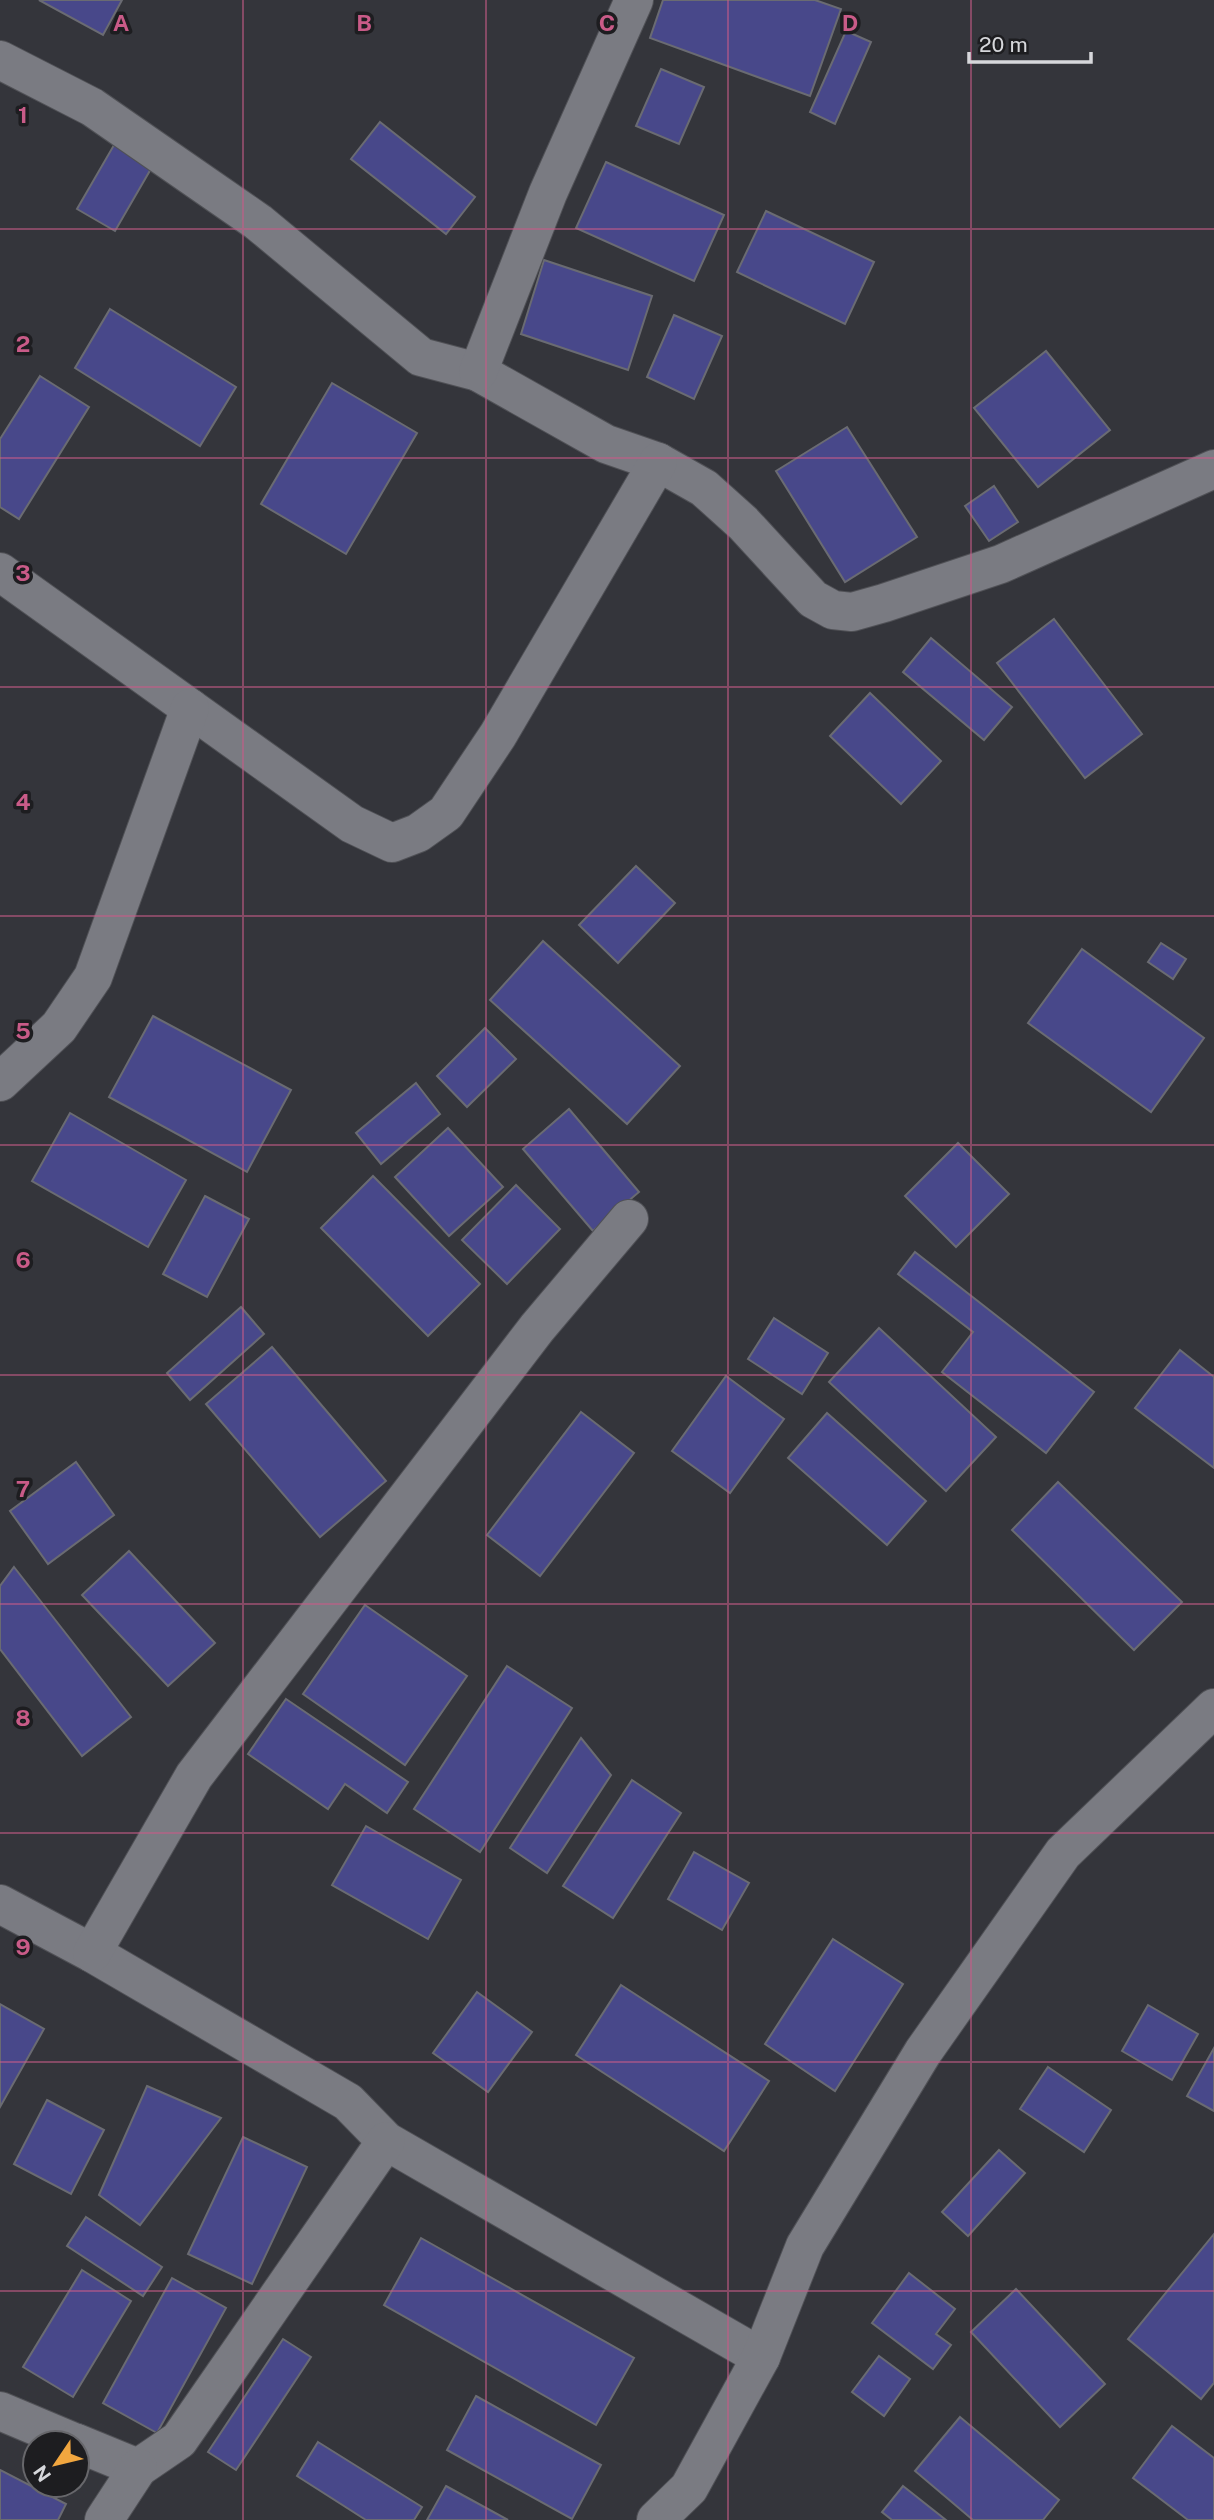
<svg xmlns="http://www.w3.org/2000/svg" width="1214" height="2520" viewBox="0 0 1214 2520" font-family="'Public Sans',sans-serif">
<style>
.building{fill:#48488a;stroke:#6a6b72;stroke-width:2}
.lines{fill:none;stroke-linecap:round;stroke-linejoin:round}
.minor-casing{stroke:#505156;stroke-width:40}
.minor{stroke:#7a7b82;stroke-width:38}
.grid{fill:none;stroke:#c95b88;stroke-width:2;stroke-opacity:0.55}
.grid-label{font-size:23px;text-anchor:middle;font-weight:bold;fill:#c95b88;stroke:#1d1d20;stroke-width:7;stroke-linejoin:round;paint-order:stroke}
</style>
<rect width="100%" height="100%" fill="#34353b"/>
<!-- building -->
<g class="building">
<path d="M39,0H122L103,35Z"/>
<path d="M663,0H815L841,9L810,96L650,38Z"/>
<path d="M846,31L871,42L835,124L810,112Z"/>
<path d="M661,69L704,87L679,144L636,126Z"/>
<path d="M380,122L475,197L446,234L351,159Z"/>
<path d="M114,145L152,167L115,231L77,209Z"/>
<path d="M606,162L724,215L694,281L576,228Z"/>
<path d="M766,211L874,262L845,324L737,272Z"/>
<path d="M544,260L652,296L628,370L521,334Z"/>
<path d="M110,309L236,387L200,446L75,368Z"/>
<path d="M674,315L722,336L694,399L647,377Z"/>
<path d="M1046,351L1110,430L1038,487L974,408Z"/>
<path d="M40,376L89,407L19,519L0,507V439Z"/>
<path d="M332,383L417,433L346,554L261,504Z"/>
<path d="M847,427L917,537L845,582L776,471Z"/>
<path d="M994,486L1018,522L989,541L965,506Z"/>
<path d="M1054,619L1142,734L1085,778L997,663Z"/>
<path d="M931,638L1012,707L984,740L903,672Z"/>
<path d="M870,693L941,761L901,804L830,736Z"/>
<path d="M636,866L675,903L618,963L579,925Z"/>
<path d="M543,941L680,1066L627,1124L490,1000Z"/>
<path d="M1161,943L1186,959L1173,979L1148,962Z"/>
<path d="M1082,949L1204,1038L1151,1112L1028,1023Z"/>
<path d="M153,1016L291,1090L247,1172L109,1097Z"/>
<path d="M485,1028L516,1059L467,1107L437,1076Z"/>
<path d="M416,1083L440,1114L381,1164L356,1133Z"/>
<path d="M569,1109L639,1192L593,1231L523,1149Z"/>
<path d="M70,1113L186,1180L148,1247L32,1181Z"/>
<path d="M448,1128L503,1187L449,1236L395,1177Z"/>
<path d="M958,1143L1009,1194L956,1247L905,1196Z"/>
<path d="M373,1176L480,1284L428,1336L321,1228Z"/>
<path d="M516,1185L560,1229L507,1284L462,1240Z"/>
<path d="M205,1196L249,1219L207,1297L163,1274Z"/>
<path d="M915,1252L1094,1392L1046,1453L942,1372L973,1332L898,1274Z"/>
<path d="M241,1307L264,1334L190,1400L167,1373Z"/>
<path d="M774,1318L828,1353L802,1394L748,1359Z"/>
<path d="M879,1328L996,1437L946,1491L829,1382Z"/>
<path d="M272,1347L386,1481L320,1537L206,1404Z"/>
<path d="M1180,1350L1214,1377V1468L1135,1408Z"/>
<path d="M726,1376L784,1419L730,1493L672,1451Z"/>
<path d="M581,1412L634,1453L540,1576L487,1535Z"/>
<path d="M827,1413L926,1501L887,1545L788,1458Z"/>
<path d="M76,1462L114,1515L48,1564L10,1511Z"/>
<path d="M1058,1482L1182,1602L1134,1650L1012,1530Z"/>
<path d="M129,1551L215,1643L168,1686L82,1595Z"/>
<path d="M14,1567L131,1717L82,1756L0,1649V1586Z"/>
<path d="M365,1605L467,1676L405,1765L303,1694Z"/>
<path d="M507,1666L572,1708L480,1852L414,1809Z"/>
<path d="M286,1699L408,1782L387,1813L345,1784L328,1809L248,1754Z"/>
<path d="M581,1738L611,1775L547,1873L510,1848Z"/>
<path d="M632,1780L681,1813L613,1918L563,1886Z"/>
<path d="M366,1826L461,1880L428,1939L332,1885Z"/>
<path d="M694,1852L749,1883L722,1930L668,1899Z"/>
<path d="M833,1939L903,1984L835,2091L765,2044Z"/>
<path d="M621,1985L769,2081L724,2151L576,2055Z"/>
<path d="M477,1992L532,2032L488,2092L433,2053Z"/>
<path d="M0,2004L44,2029L0,2107Z"/>
<path d="M1148,2005L1198,2034L1172,2080L1122,2051Z"/>
<path d="M1214,2048V2111L1187,2096Z"/>
<path d="M1048,2067L1111,2110L1084,2152L1020,2109Z"/>
<path d="M147,2086L221,2118L140,2225L99,2195Z"/>
<path d="M47,2100L104,2130L71,2194L14,2164Z"/>
<path d="M243,2137L307,2167L252,2284L188,2254Z"/>
<path d="M999,2150L1025,2173L968,2236L942,2212Z"/>
<path d="M86,2217L162,2267L143,2296L67,2246Z"/>
<path d="M1214,2234V2383L1201,2399L1128,2339Z"/>
<path d="M421,2238L634,2358L596,2425L384,2305Z"/>
<path d="M82,2270L131,2301L73,2397L23,2367Z"/>
<path d="M909,2273L955,2309L936,2334L951,2345L933,2369L872,2323Z"/>
<path d="M172,2278L226,2308L157,2433L103,2403Z"/>
<path d="M1016,2289L1105,2384L1060,2427L971,2332Z"/>
<path d="M283,2339L311,2357L236,2470L208,2452Z"/>
<path d="M879,2356L910,2379L884,2416L852,2392Z"/>
<path d="M476,2396L601,2465L572,2519L447,2450Z"/>
<path d="M960,2417L1059,2500L1043,2520H973L915,2471Z"/>
<path d="M1172,2426L1214,2458V2520H1188L1133,2478Z"/>
<path d="M318,2442L422,2507L414,2520H366L297,2476Z"/>
<path d="M0,2470L66,2504L58,2520H0Z"/>
<path d="M446,2486L508,2520H427Z"/>
<path d="M903,2486L946,2520H892L882,2512Z"/>
</g>
<g class="lines">
<!-- minor casing -->
<g class="minor-casing">
<g id="minor">
<path d="M0,60L92,107L258,222L421,357L478,372L606,444L658,462L704,488L743,523L813,599L833,610L852,612L884,603L1001,564L1214,469"/>
<path d="M478,372L548,193L634,0"/>
<path d="M0,572L352,824L392,843L418,833L446,813L498,735L658,462"/>
<path d="M0,1082L59,1027L93,977L190,708"/>
<path d="M0,1904L92,1953L348,2102L386,2141L761,2357"/>
<path d="M92,1953L194,1776L537,1328L629,1219"/>
<path d="M0,2411L76,2443"/>
<path d="M77,2443L138,2468L179,2440L386,2141"/>
<path d="M104,2520L138,2468"/>
<path d="M656,2520L689,2488L761,2357L805,2246L923,2052L1063,1853L1214,1708"/>
</g>
</g>
<!-- minor -->
<use href="#minor" class="minor"/>
</g>
<!-- grid -->
<path class="grid" d="M243,0V2520M486,0V2520M728,0V2520M971,0V2520M0,229H1214M0,458H1214M0,687H1214M0,916H1214M0,1145H1214M0,1375H1214M0,1604H1214M0,1833H1214M0,2062H1214M0,2291H1214"/>
<g class="grid-label">
<text x="121" y="31">A</text>
<text x="364" y="31">B</text>
<text x="607" y="31">C</text>
<text x="850" y="31">D</text>
<text x="23" y="123">1</text>
<text x="23" y="352">2</text>
<text x="23" y="581">3</text>
<text x="23" y="810">4</text>
<text x="23" y="1039">5</text>
<text x="23" y="1268">6</text>
<text x="23" y="1497">7</text>
<text x="23" y="1726">8</text>
<text x="23" y="1955">9</text>
</g>
<!-- north arrow -->
<g transform="translate(56 2464) rotate(235)"><circle r="33" fill="#1d1d20" stroke="#67676b" stroke-width="2"/>
<path d="M0-5L12 26L0 18L-12 26Z" fill="#f1a63f"/>
<text y="-10" font-size="19" font-weight="bold" text-anchor="middle" fill="#d6d7db">N</text>
</g>
<!-- scale -->
<path d="M969 52v10h122v-10" fill="none" stroke="#d6d7db" stroke-width="3.5"/>
<text x="979" y="52" font-size="21" fill="#d6d7db" stroke="#1d1d20" stroke-width="5" paint-order="stroke">20 m</text>
</svg>
